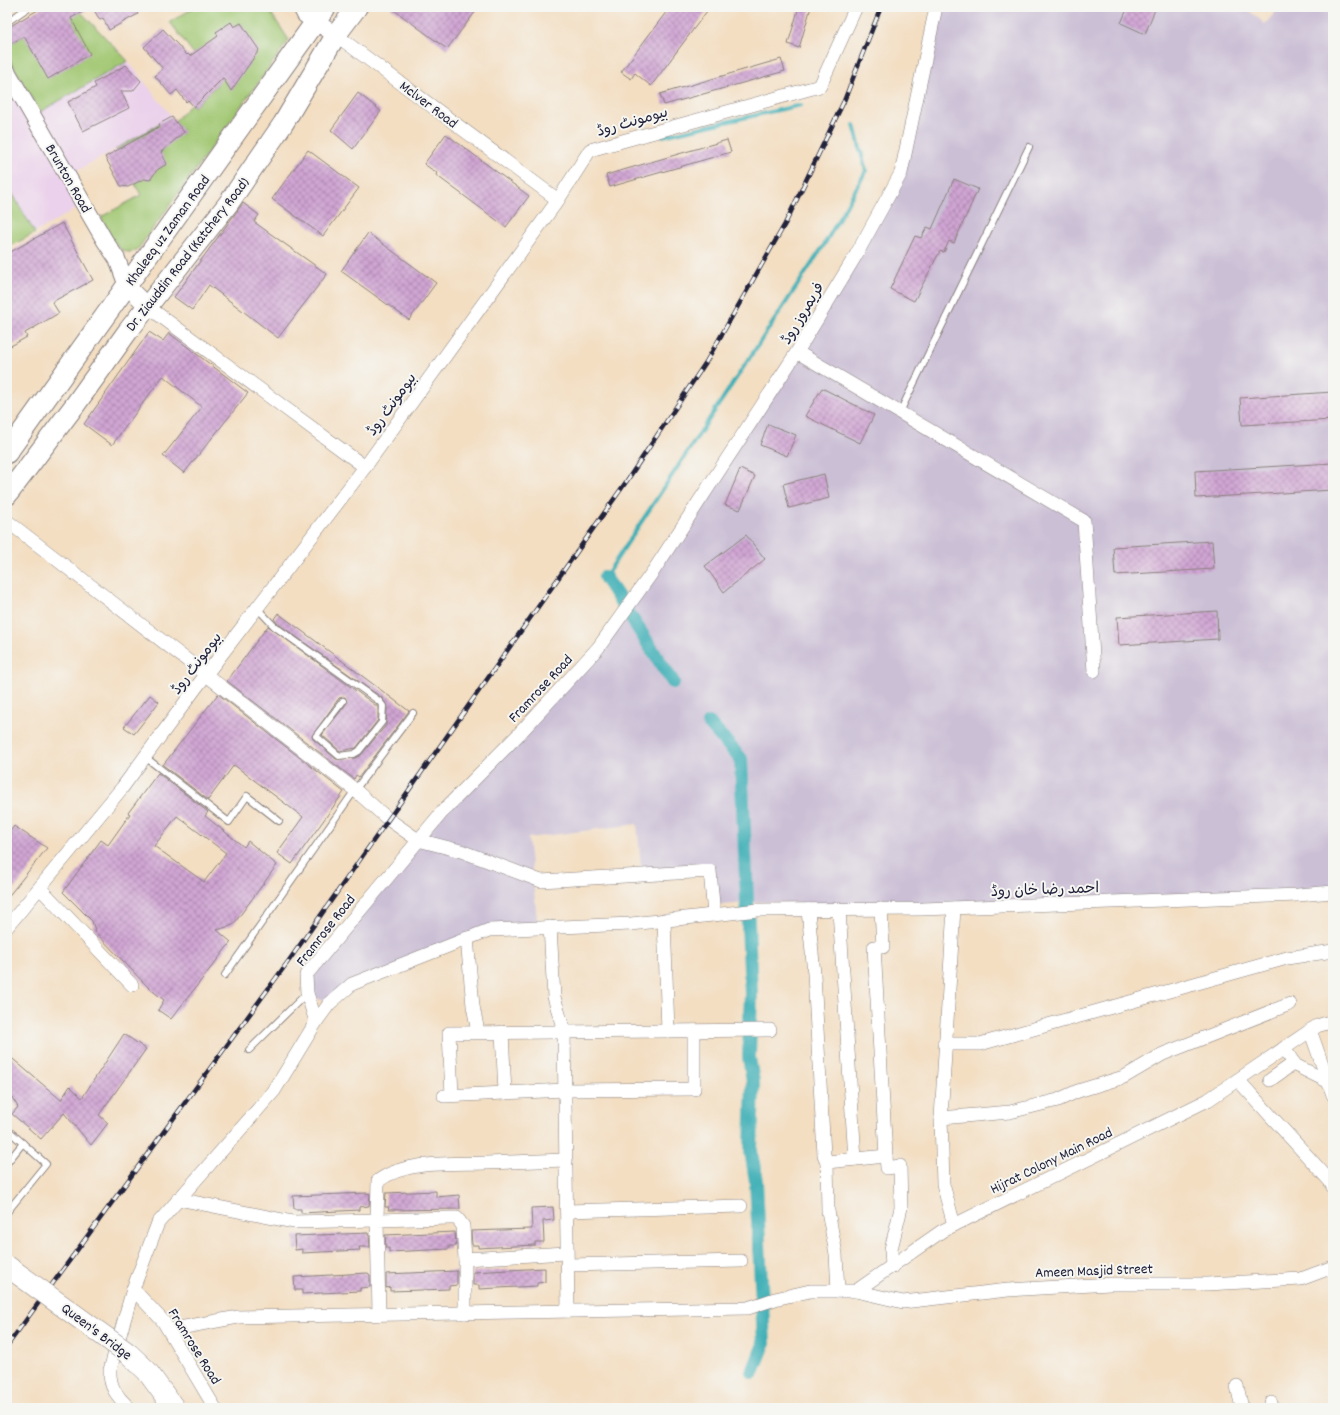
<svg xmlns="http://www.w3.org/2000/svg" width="1340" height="1415" viewBox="0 0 1340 1415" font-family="Dekko,'Playpen Sans Arabic',sans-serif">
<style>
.built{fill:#ebd1eb}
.industrial{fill:#cbbfd5}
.grass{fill:#a2c873;stroke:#627557}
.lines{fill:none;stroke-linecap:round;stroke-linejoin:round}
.stream{stroke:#3eafb6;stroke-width:4}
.canal{stroke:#3eafb6;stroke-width:14}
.building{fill:url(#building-cross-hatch);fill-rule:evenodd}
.service-casing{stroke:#8a807e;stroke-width:8}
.minor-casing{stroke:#8a807e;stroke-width:14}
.tertiary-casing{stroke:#8a807e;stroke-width:18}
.primary-casing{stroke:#8a807e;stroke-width:22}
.service{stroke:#fff;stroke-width:6}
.minor{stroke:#fff;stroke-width:13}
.tertiary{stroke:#fff;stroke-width:16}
.primary{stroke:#fff;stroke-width:20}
.rail-casing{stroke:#22223b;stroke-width:4.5}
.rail{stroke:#f6f6f2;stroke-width:3;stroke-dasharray:9;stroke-linecap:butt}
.trunk-bridge-casing{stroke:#8a807e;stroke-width:22;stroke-linecap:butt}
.trunk-bridge{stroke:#fff;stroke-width:21}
.labels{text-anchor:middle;stroke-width:4;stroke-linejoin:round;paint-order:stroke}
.street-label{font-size:15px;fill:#22223b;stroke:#f6f6f2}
</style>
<defs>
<pattern id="building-cross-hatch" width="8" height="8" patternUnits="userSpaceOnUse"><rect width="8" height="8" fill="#d0a5d3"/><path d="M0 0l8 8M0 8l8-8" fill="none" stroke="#a886ac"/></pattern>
</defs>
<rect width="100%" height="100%" fill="#f6f6f2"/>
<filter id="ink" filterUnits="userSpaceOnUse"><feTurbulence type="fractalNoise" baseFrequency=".025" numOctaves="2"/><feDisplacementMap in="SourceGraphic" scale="8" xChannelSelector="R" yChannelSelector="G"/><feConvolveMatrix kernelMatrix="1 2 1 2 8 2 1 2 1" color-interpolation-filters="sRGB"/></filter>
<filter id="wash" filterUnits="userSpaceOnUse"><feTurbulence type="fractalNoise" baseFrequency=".012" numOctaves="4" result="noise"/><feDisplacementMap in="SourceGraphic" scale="16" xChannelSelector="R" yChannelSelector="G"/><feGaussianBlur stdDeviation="0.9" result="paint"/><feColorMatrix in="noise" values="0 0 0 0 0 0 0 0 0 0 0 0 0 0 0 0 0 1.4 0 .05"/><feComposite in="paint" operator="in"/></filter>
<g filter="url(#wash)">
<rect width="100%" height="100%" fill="#f3dec2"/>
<!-- built -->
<path class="built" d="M128,61L172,117L68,176L84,204L7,249V71L33,115Z"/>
<!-- industrial -->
<path class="industrial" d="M939,7H1245L1265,24L1280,7H1333V892L923,909L761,902L720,905L710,871L642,875L637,824L528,838L538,928L489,930L352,984L329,1004L307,993L306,975L418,841L598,648L798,353L901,173Z"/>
<!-- grass -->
<g class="grass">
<path d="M76,7L128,61L40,112L7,55V46Z"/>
<path d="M195,7H267L289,40L138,249C119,262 108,230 101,217L141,195L116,149L172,117L175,121L191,104L194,107L217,85L170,22Z"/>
<path d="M7,184L35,233L7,248Z"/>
</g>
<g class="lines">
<!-- stream -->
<g class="stream">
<path d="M663,136L801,105"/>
<path d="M605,577L824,245L866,171L854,125"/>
</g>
<!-- canal -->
<g class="canal">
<path d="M605,577L673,682"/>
<path d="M709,723L741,759L751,993L749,1057L753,1082L751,1151L756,1181L764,1344L753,1372"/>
</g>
</g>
<g id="blocks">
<!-- building -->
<g class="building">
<path d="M43,7H92L71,18L90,54L48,79L24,36L7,46V28Z"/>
<path d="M92,7H134L138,14L109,30L103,18L100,20Z"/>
<path d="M390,7H479L447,49Z"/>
<path d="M670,7H710L651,86L635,73L631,79L621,72Z"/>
<path d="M799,7H811L799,48L788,44Z"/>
<path d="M1128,7H1156L1145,34L1121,23Z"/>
<path d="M231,22L234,27L241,23L259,50L231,91L223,78L194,107L188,100L186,102L177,90L171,95L155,76L163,69L144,47L163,29L187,55L188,54L190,56L218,36L216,32Z"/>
<path d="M781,59L785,71L664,105L660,94Z"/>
<path d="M126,65L141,81L133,91H121L129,108L83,131L68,102L96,87L94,83Z"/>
<path d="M358,93L381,111L353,149L331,130Z"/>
<path d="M172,117L184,132L161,152L167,164L157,170L150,180L144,179L128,187L121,186L105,157L160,126L159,124Z"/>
<path d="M446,134L529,196L506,227L436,175L437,173L424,164Z"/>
<path d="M727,140L731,152L610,187L606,175Z"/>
<path d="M308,150L359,188L323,236L272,199Z"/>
<path d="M954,179L978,189L954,243L949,241L944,252L940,251L914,301L890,289L915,236L921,238L927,227L932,229Z"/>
<path d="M243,203L259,215L254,222L327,274L278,338L209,285L192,310L174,297Z"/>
<path d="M62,223L93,280L52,302L59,313L25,333L27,337L7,348V254Z"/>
<path d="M368,233L436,283L409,320L341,271Z"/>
<path d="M149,332L163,341L169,333L248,393L184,473L163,456L202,407L163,376L112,445L84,424Z"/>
<path d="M822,388L874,415L860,443L805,416Z"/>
<path d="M1333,392V420L1242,425L1240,398Z"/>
<path d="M768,424L796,435L787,456L760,445Z"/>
<path d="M1333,463V490L1196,498L1195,471Z"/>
<path d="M740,469L755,476L740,510L725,505Z"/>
<path d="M824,474L829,498L789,508L783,484Z"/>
<path d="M746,535L765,559L724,592L705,566Z"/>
<path d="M1212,541L1214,569L1115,575L1113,547Z"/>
<path d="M1217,611L1218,639L1119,645L1117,617Z"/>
<path d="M278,613L409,711L359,777L356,775L354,779L227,681L268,626L378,707V720L356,748L340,751L322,735L347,703L345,697L339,698L312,736L313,739L336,759L355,758L361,755L386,725L387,706L382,698L277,623L274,619Z"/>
<path d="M218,694L344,792L292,864L277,853L303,817L234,765L208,800L163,765Z"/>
<path d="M150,695L159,702L134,734L124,727Z"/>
<path d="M158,773L208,812L205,816L244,847L248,841L277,865L233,925L217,930L231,942L171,1019L158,1010L164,1000L149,988L96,933L92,921L63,892L101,840L108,845L130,814L128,813ZM177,816L226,853L204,882L154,846Z"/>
<path d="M14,826L47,848L7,898V836Z"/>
<path d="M124,1034L146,1049L99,1115L108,1123L91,1145L64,1113L41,1139L12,1114L18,1107L7,1089V1054L61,1100L70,1086L82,1098Z"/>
<path d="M436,1191V1197L459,1195L460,1209L388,1210L389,1207H385L386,1193Z"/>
<path d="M367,1193L370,1194L369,1206L359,1207V1210L301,1213V1209H294L293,1196Z"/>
<path d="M553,1207L554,1220L543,1221L544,1242H535V1245L478,1248V1245H472L471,1231L532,1229L531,1208Z"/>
<path d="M455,1232L456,1246H449V1249L389,1252V1248H386L385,1235Z"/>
<path d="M368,1233V1235H369L370,1247H359L360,1250L302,1253V1249L295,1250L294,1236Z"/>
<path d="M545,1268V1282L537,1283V1286L479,1289V1285H473V1272Z"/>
<path d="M457,1271V1285L449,1286V1289L390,1291V1287L386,1288V1274Z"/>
<path d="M368,1273L370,1275V1287L360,1288V1291L302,1294V1290H295L294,1277Z"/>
</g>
</g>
</g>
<g filter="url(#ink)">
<use href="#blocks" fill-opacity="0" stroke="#8a807e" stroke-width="1"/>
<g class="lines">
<!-- service casing -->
<g class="service-casing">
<g id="service">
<path d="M7,22L29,7"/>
<path d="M900,412L1029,147"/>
<path d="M257,608L274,626L379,701L383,706L382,722L359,751L354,754L339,756L316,736L343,701"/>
<path d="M145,757L229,822L247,796L279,821"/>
<path d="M225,975L355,790L413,713"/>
<path d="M249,1050L307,993"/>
<path d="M7,1129L46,1164L7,1212"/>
<path d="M7,1163L23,1143"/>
</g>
</g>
<!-- minor casing -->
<g class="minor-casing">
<g id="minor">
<path d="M336,35L558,200"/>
<path d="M147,306L365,467"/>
<path d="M797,352L1084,521L1094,671"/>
<path d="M7,521L355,790L388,819L418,840L461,851L541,881L710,871L714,915"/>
<path d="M40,888L132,985"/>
<path d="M954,908L941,1118L943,1184L954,1225"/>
<path d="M881,909L883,947H874L886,1156L887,1168L900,1166L901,1208L891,1249L892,1267"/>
<path d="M808,910L814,974L824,1155L827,1162L828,1211L836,1254L838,1291"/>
<path d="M839,910L855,1159"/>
<path d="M664,920L668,1031"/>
<path d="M7,927L122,788L195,689L365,467L558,200L590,150L820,86L856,7"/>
<path d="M550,927L554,997L564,1031L568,1311"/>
<path d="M467,938L473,1006L478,1032"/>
<path d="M316,1022L329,1004L352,984L489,930L631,924L758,910L923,909L1298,895L1333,892"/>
<path d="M1310,1030L1333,1095"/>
<path d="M502,1032L505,1093"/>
<path d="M944,1044H980L1287,958L1333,951"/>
<path d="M1284,1048L1295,1065L1327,1081"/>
<path d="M1238,1080L1330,1181L1333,1187"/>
<path d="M1270,1080L1294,1063"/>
<path d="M452,1095L449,1033L770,1030"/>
<path d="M444,1096L565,1090L694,1089V1031"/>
<path d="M941,1118L1010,1112L1058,1100L1078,1091L1124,1077L1163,1054L1290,1004"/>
<path d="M827,1162L886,1156"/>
<path d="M178,1199L293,1222L377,1220L378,1181C405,1160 453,1164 486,1163C512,1162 539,1161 566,1160"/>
<path d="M567,1211L741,1206"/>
<path d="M465,1259L566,1253"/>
<path d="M568,1265L741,1261"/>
<path d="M856,1291L903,1302L1008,1290L1110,1284H1207L1301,1279L1333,1267"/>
<path d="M379,1314L377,1220L450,1218H457L463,1226L465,1259V1313"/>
<path d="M169,1330L238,1317L748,1308L775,1299L810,1291H856L942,1231L1208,1100L1317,1026L1333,1021"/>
<path d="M1237,1386L1242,1408"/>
<path d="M1271,1403L1272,1408"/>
<path d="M129,1408C117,1396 109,1387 110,1370L133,1289"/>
<path d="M215,1408L163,1321L133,1289L158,1223L274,1091L316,1022L307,993L306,975L443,811L519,734L598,648L654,570L797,352L856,255L901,173L936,7"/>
</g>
</g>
<!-- tertiary casing -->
<g class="tertiary-casing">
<g id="tertiary">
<path d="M301,7L305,15L336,35"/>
<path d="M7,71L105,241L117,259L127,286L147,306"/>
</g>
</g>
<!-- primary casing -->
<g class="primary-casing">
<g id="primary">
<path d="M7,453L326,7"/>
<path d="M7,495L75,405L128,331L228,204L283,124L336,35L357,7"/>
</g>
</g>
<!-- service -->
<use href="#service" class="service"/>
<!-- minor -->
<use href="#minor" class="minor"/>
<!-- tertiary -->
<use href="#tertiary" class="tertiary"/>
<!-- primary -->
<use href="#primary" class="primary"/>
<!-- rail casing -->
<g class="rail-casing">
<path id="rail" d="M7,1346L290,959L626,482L706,362L785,224L844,101L881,7"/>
</g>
<!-- rail -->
<use href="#rail" class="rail"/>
<!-- trunk-bridge casing -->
<g class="trunk-bridge-casing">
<path id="trunk-bridge" d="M7,1266L129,1354L147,1371L174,1408"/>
</g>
<!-- trunk-bridge -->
<use href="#trunk-bridge" class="trunk-bridge"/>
</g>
</g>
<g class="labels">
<!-- street labels -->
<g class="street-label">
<text transform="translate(429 104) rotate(37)" y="5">Mclver Road</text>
<text transform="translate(632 121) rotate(-16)" y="5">بیومونٹ روڈ</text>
<text transform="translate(69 178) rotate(60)" y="5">Brunton Road</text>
<text transform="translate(167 230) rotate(-54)" y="5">Khaleeq uz Zaman Road</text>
<text transform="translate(187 254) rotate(-52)" y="5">Dr. Ziauddin Road (Katchery Road)</text>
<text transform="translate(802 313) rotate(-59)" y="5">فریمروز روڈ</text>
<text transform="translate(391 404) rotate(-54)" y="5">بیومونٹ روڈ</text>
<text transform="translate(196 663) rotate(-53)" y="5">بیومونٹ روڈ</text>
<text transform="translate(540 688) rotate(-47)" y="5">Framrose Road</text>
<text transform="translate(1045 889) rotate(-2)" y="5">احمد رضا خان روڈ</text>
<text transform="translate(325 930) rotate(-52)" y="5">Framrose Road</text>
<text transform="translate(1051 1160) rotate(-26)" y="5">Hijrat Colony Main Road</text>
<text transform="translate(1094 1270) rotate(-2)" y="5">Ameen Masjid Street</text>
<text transform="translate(97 1331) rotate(37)" y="5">Queen's Bridge</text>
<text transform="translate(195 1346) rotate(58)" y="5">Framrose Road</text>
</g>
</g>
<!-- margin -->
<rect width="1340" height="1415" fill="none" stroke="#f6f6f2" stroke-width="24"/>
</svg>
